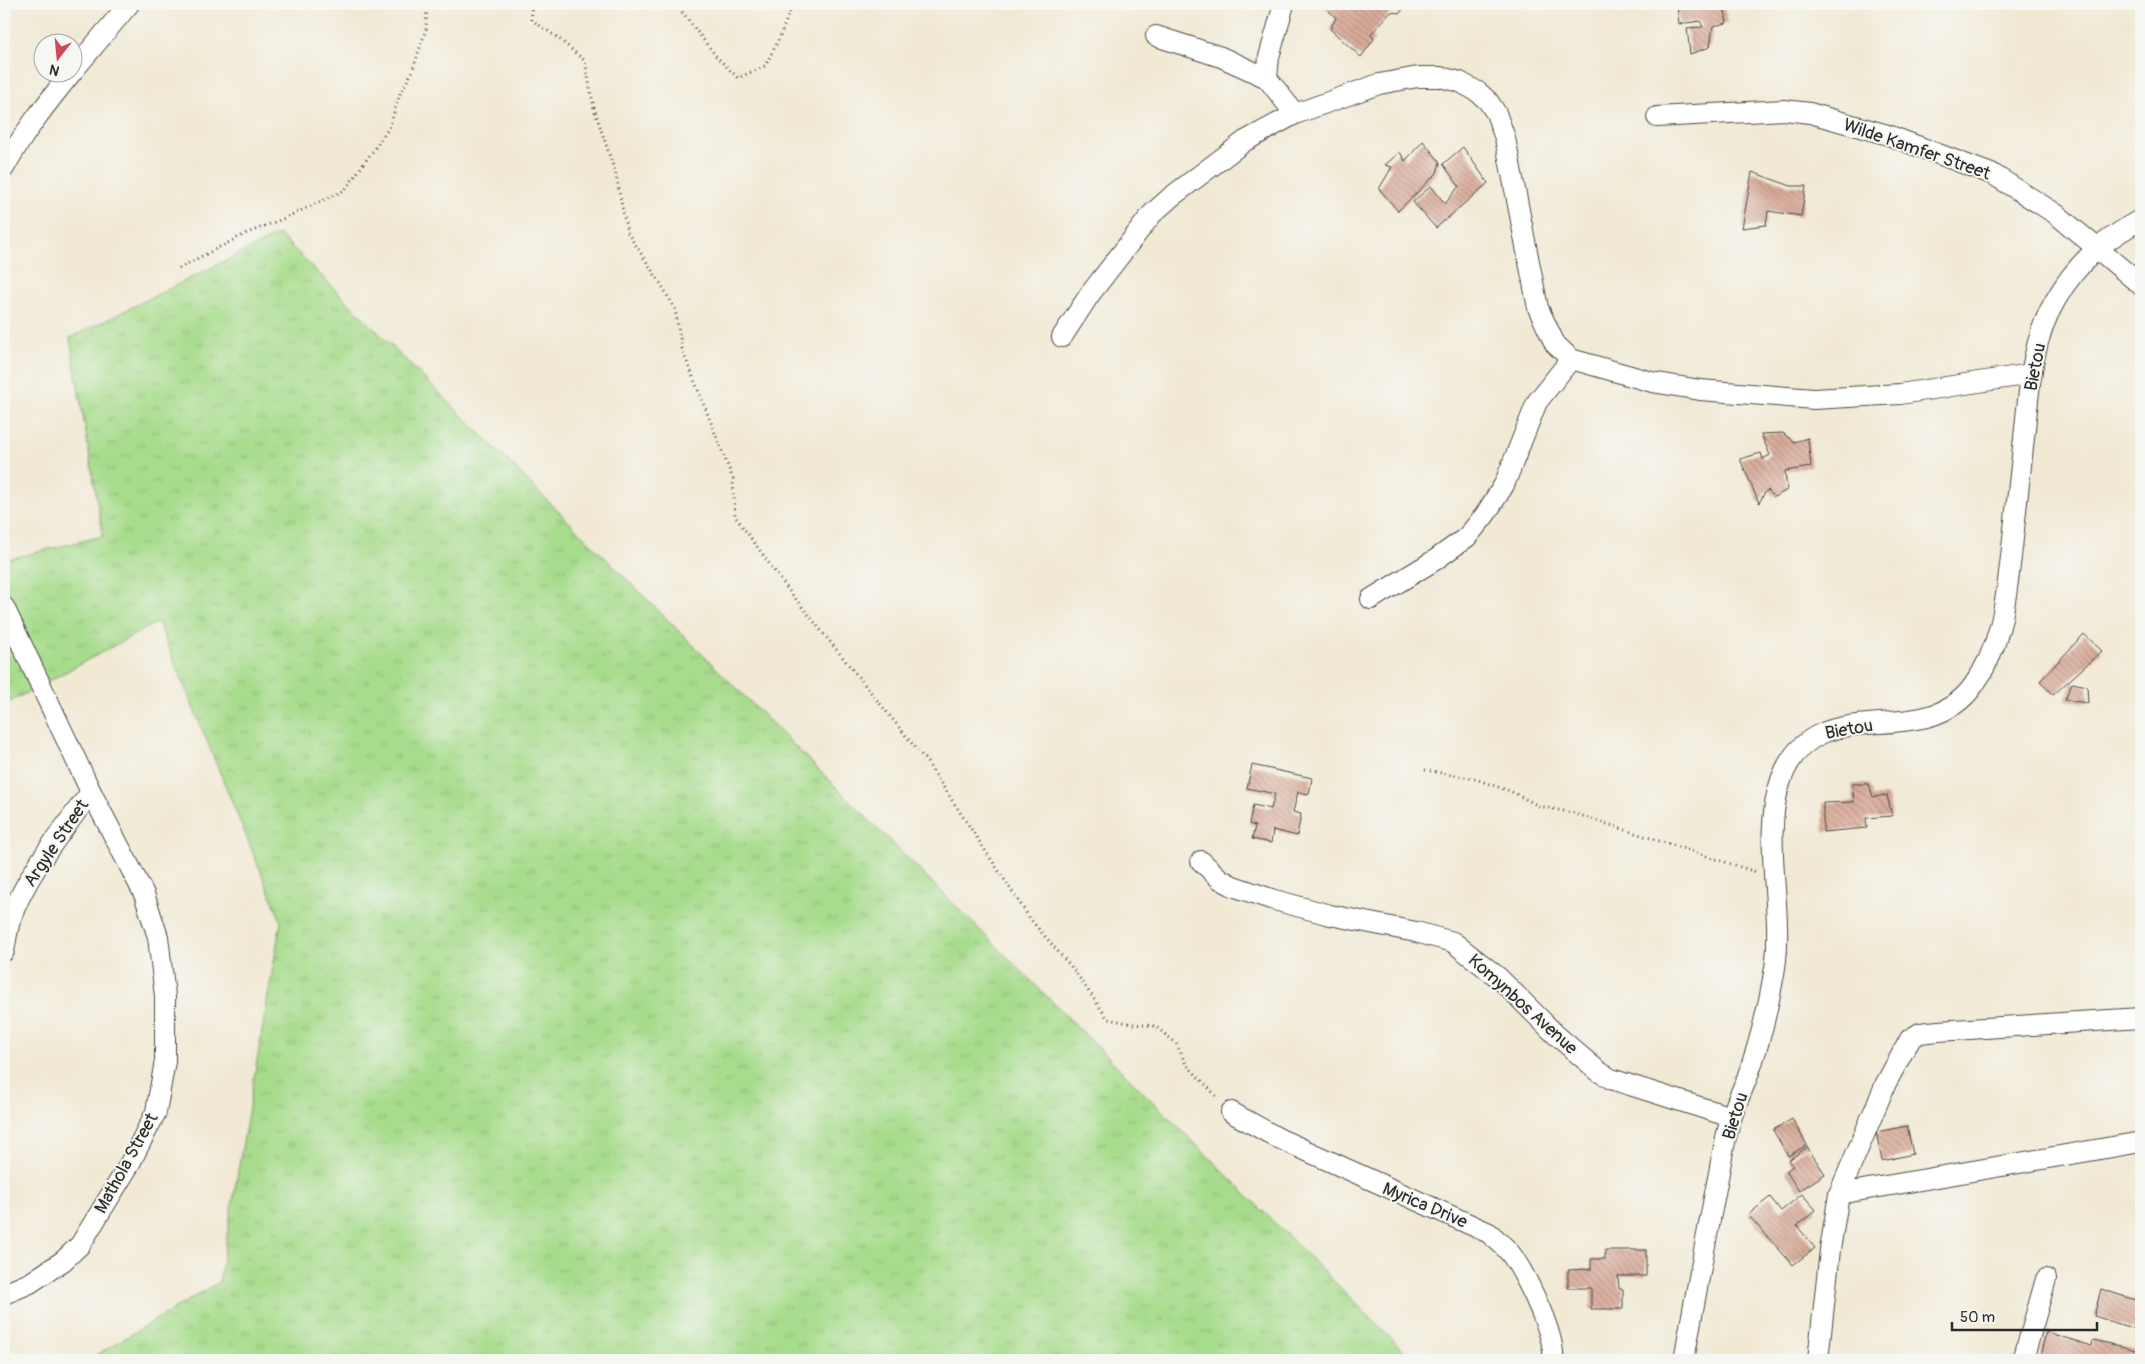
<svg xmlns="http://www.w3.org/2000/svg" width="2145" height="1364" viewBox="0 0 2145 1364" font-family="Pangolin,sans-serif">
<style>
.grass{fill:url(#grass-tufts);stroke:#69845c}
.building{fill:url(#building-back-hatch)}
.lines{fill:none;stroke-linecap:round;stroke-linejoin:round}
.minor-casing{stroke:#494844;stroke-width:22}
.path{stroke:#494844;stroke-width:3;stroke-dasharray:1 4;stroke-linecap:butt}
.minor{stroke:#fff;stroke-width:20}
.labels{text-anchor:middle;stroke-width:4;stroke-linejoin:round;paint-order:stroke}
.street-label{font-size:18px;fill:#2b2b2b;stroke:#f6f6f2}
</style>
<defs>
<pattern id="grass-tufts" width="24" height="20" patternUnits="userSpaceOnUse" patternTransform="scale(1.25)"><rect width="24" height="20" fill="#a7dc8c"/><path d="M3 7l-1-3M5 7V3M7 7l1-3M15 17l-1-3M17 17v-4M19 17l1-3" fill="none" stroke="#90bd79"/></pattern>
<pattern id="building-back-hatch" width="6" height="6" patternUnits="userSpaceOnUse" patternTransform="scale(1.25)"><rect width="6" height="6" fill="#d9ab99"/><path d="M-1 5l2 2M0 0l6 6M5-1l2 2" fill="none" stroke="#b08b7d"/></pattern>
</defs>
<rect width="100%" height="100%" fill="#f6f6f2"/>
<filter id="ink" filterUnits="userSpaceOnUse"><feTurbulence type="fractalNoise" baseFrequency=".02" numOctaves="2"/><feDisplacementMap in="SourceGraphic" scale="10" xChannelSelector="R" yChannelSelector="G"/><feConvolveMatrix kernelMatrix="1 2 1 2 8 2 1 2 1" color-interpolation-filters="sRGB"/></filter>
<filter id="wash" filterUnits="userSpaceOnUse"><feTurbulence type="fractalNoise" baseFrequency=".0096" numOctaves="4" result="noise"/><feDisplacementMap in="SourceGraphic" scale="20" xChannelSelector="R" yChannelSelector="G"/><feGaussianBlur stdDeviation="1.12" result="paint"/><feColorMatrix in="noise" values="0 0 0 0 0 0 0 0 0 0 0 0 0 0 0 0 0 1.4 0 .05"/><feComposite in="paint" operator="in"/></filter>
<g filter="url(#wash)">
<rect width="100%" height="100%" fill="#f1e9d4"/>
<!-- grass -->
<path class="grass" d="M279,234L1413,1360H88L219,1282L281,921L158,622L4,705V560L103,536L70,338Z"/>
<g id="blocks">
<!-- building -->
<g class="building">
<path d="M1322,4H1407L1400,13L1391,12L1371,34L1374,39L1361,57L1330,29L1336,18Z"/>
<path d="M1656,4H1724L1727,23L1713,26L1710,47L1690,54L1687,28L1703,27L1700,21L1679,24L1677,5L1656,8Z"/>
<path d="M1423,141L1440,162L1437,173L1398,211L1379,189L1392,167L1385,165L1400,152L1405,161Z"/>
<path d="M1463,147L1488,183L1436,228L1413,202L1431,186L1445,204L1459,186L1443,164Z"/>
<path d="M1752,172L1791,186H1806L1801,216L1768,211L1766,225L1742,228Z"/>
<path d="M1783,433L1794,442L1808,438L1811,467L1785,471L1787,490L1774,497L1768,490L1765,492L1759,503L1740,459L1761,453L1763,459L1770,455L1761,434Z"/>
<path d="M2084,634L2102,651L2053,695L2040,681Z"/>
<path d="M2072,683L2087,686L2088,703L2065,700Z"/>
<path d="M1252,765L1312,778L1309,794L1298,792L1293,812L1301,814L1297,836L1273,830L1271,843L1252,839L1255,826L1249,824L1253,805L1271,809L1275,794L1247,788Z"/>
<path d="M1852,784H1869L1873,797L1887,795L1892,816L1866,818L1867,828L1823,832V803L1854,802Z"/>
<path d="M1792,1119L1807,1145L1788,1156L1773,1130Z"/>
<path d="M1907,1126L1913,1154L1882,1161L1876,1132Z"/>
<path d="M1807,1147L1825,1174L1799,1191L1786,1171L1793,1166L1789,1160Z"/>
<path d="M1802,1194L1816,1210L1797,1226L1815,1248L1793,1265L1748,1215L1770,1197L1781,1211Z"/>
<path d="M1605,1250H1646V1276H1618L1619,1289H1623V1309H1591V1288H1568V1270L1591,1269V1259H1605Z"/>
<path d="M2101,1289L2141,1302V1331L2094,1316Z"/>
<path d="M2046,1332L2092,1346L2093,1340L2125,1347L2141,1352V1360H2054L2040,1356Z"/>
</g>
</g>
</g>
<g filter="url(#ink)">
<use href="#blocks" fill-opacity="0" stroke="#494844" stroke-width="1"/>
<g class="lines">
<!-- minor casing -->
<g class="minor-casing">
<g id="minor">
<path d="M1284,4L1269,57L1267,78L1295,114"/>
<path d="M1156,36L1221,57L1267,78"/>
<path d="M72,72L129,4"/>
<path d="M1657,117L1784,110L1810,113L1888,135L1994,175L2056,214L2141,285"/>
<path d="M4,168C23,133 47,103 72,72"/>
<path d="M1062,337L1090,294L1152,214L1171,197L1245,141L1295,114L1379,84L1418,77H1440L1460,82L1478,92L1488,101L1496,113L1505,138L1538,308L1555,344L1571,359L1652,382L1700,390L1814,399L1900,394L2031,374"/>
<path d="M1371,599L1435,560L1467,537L1485,515L1504,485L1537,402L1571,359"/>
<path d="M4,607L91,792L144,894L158,937L165,996V1061L156,1112L128,1167L80,1245L63,1261L30,1283L4,1294"/>
<path d="M1201,861L1220,879L1233,886L1271,899L1330,915L1416,932L1453,942L1499,978L1555,1034L1598,1071L1611,1079L1731,1117"/>
<path d="M4,951C6,941 7,931 10,921C25,875 63,830 91,792"/>
<path d="M1231,1112L1278,1138L1489,1233C1497,1240 1507,1248 1513,1257C1527,1278 1556,1336 1553,1360"/>
<path d="M1839,1194L2141,1142"/>
<path d="M1684,1360C1694,1303 1705,1245 1716,1188C1721,1164 1724,1139 1732,1116C1736,1103 1742,1091 1747,1078C1760,1042 1769,1005 1775,968C1784,908 1761,837 1781,780C1815,685 1923,756 1973,686C1999,651 2005,608 2010,565C2015,523 2019,481 2024,438C2029,393 2031,341 2055,301C2065,283 2081,263 2097,249C2110,237 2127,228 2141,219"/>
<path d="M1818,1360L1830,1250L1839,1194L1886,1083L1910,1039L1920,1033L1938,1031L2141,1018"/>
<path d="M2023,1360L2046,1279"/>
</g>
</g>
<!-- path -->
<g class="path">
<path d="M531,4L532,20L558,38L585,61L594,108L616,175L627,232L661,284L675,309L682,349L733,479L735,516L786,587L927,762L1031,920L1073,969L1108,1019L1133,1024L1155,1026L1176,1043L1186,1064L1218,1098"/>
<path d="M676,4L716,56L738,78L765,66L777,43L793,4"/>
<path d="M179,268L245,234L285,218L345,190L389,128L400,94L412,72L426,29L427,4"/>
<path d="M1425,770L1475,779L1510,791L1539,806L1573,813L1756,872"/>
</g>
<!-- minor -->
<use href="#minor" class="minor"/>
</g>
</g>
<g class="labels">
<!-- street labels -->
<g class="street-label">
<text transform="translate(1917 149) rotate(19)" y="6">Wilde Kamfer Street</text>
<text transform="translate(2035 367) rotate(-79)" y="6">Bietou</text>
<text transform="translate(1849 729) rotate(-10)" y="6">Bietou</text>
<text transform="translate(56 843) rotate(-56)" y="6">Argyle Street</text>
<text transform="translate(1523 1004) rotate(42)" y="6">Komynbos Avenue</text>
<text transform="translate(1735 1116) rotate(-73)" y="6">Bietou</text>
<text transform="translate(126 1163) rotate(-61)" y="6">Mathola Street</text>
<text transform="translate(1425 1205) rotate(23)" y="6">Myrica Drive</text>
</g>
</g>
<!-- margin -->
<rect width="2145" height="1364" fill="none" stroke="#f6f6f2" stroke-width="20"/>
<!-- north arrow -->
<g transform="translate(58 58) rotate(196)"><circle r="24" fill="#f6f6f2" stroke="#a5a5a2"/>
<path d="M0-4L9 19L0 12L-9 19Z" fill="#d1495b"/>
<text y="-8" font-size="14" font-weight="bold" text-anchor="middle" fill="#2b2b2b">N</text>
</g>
<!-- scale -->
<path d="M1952 1322v8h145v-8" fill="none" stroke="#2b2b2b" stroke-width="2.5"/>
<text x="1960" y="1322" font-size="15" fill="#2b2b2b" stroke="#f6f6f2" stroke-width="4" paint-order="stroke">50 m</text>
</svg>
